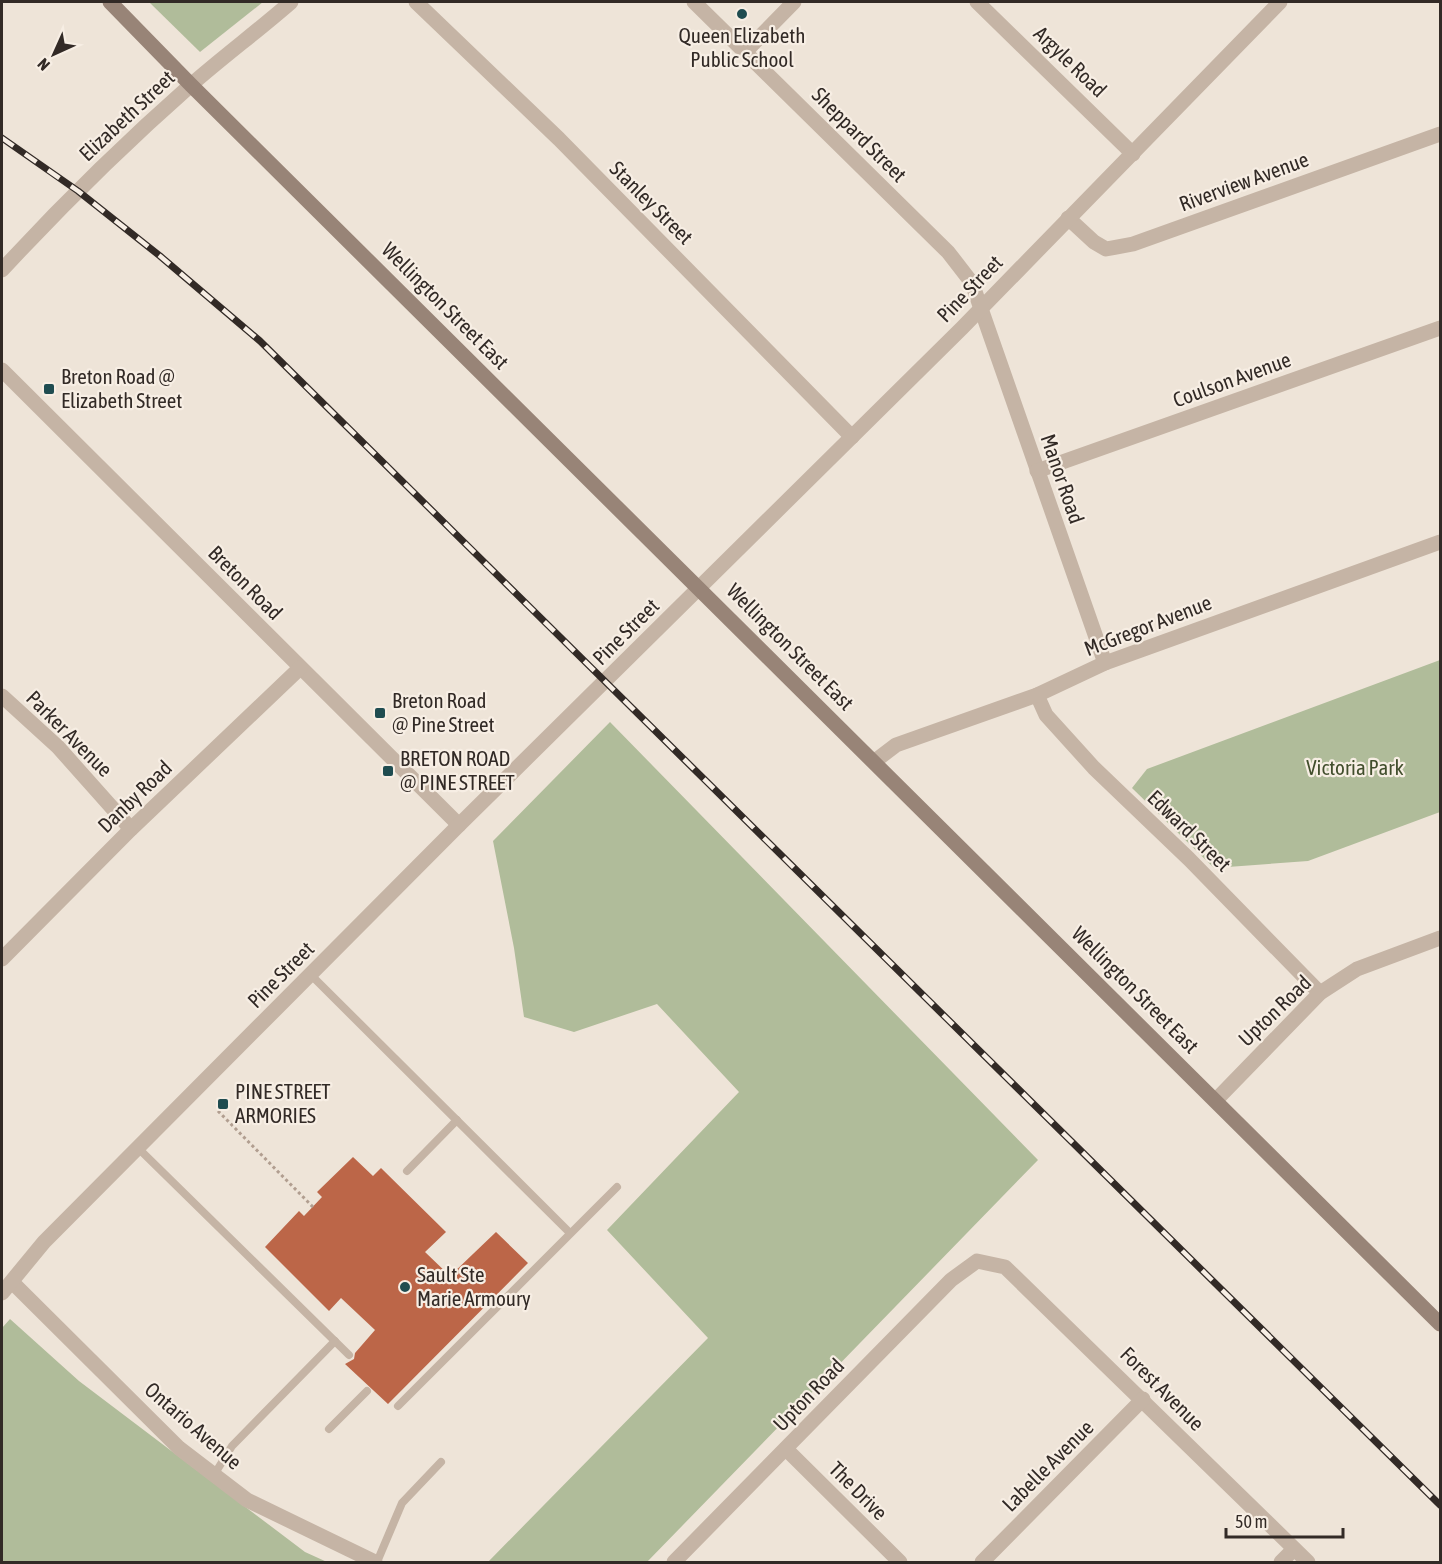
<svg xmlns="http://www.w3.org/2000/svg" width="1442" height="1564" viewBox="0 0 1442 1564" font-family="'Asap Condensed',sans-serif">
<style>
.green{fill:#b0bc9a}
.building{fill:#bc6648}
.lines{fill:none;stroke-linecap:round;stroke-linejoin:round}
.path{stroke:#b19e90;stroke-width:3;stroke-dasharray:3 3;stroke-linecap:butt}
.service{stroke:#c5b4a5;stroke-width:8}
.minor{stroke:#c5b4a5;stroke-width:15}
.tertiary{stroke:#c5b4a5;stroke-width:15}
.secondary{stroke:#988477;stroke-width:15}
.rail-casing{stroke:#322a26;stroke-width:7}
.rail{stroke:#f7eee4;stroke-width:4.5;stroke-dasharray:14;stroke-linecap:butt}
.poi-dot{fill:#1f4c50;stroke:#f7eee4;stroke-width:2}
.labels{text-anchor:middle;stroke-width:4.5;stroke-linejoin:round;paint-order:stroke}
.poi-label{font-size:21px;fill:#322a26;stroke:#f7eee4;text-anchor:start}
.street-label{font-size:21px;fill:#322a26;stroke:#f7eee4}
.park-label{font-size:21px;fill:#414e2c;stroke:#f7eee4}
</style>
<rect width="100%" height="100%" fill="#eee4d8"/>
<!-- green -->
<g class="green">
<path d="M149,2H263L200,52Z"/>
<path d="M1440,660V812L1308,861L1214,868L1132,788L1147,769Z"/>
<path d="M610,722L1038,1160L647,1562H488L708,1338L607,1230L739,1092L657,1004L574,1032L524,1017L514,948L493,841Z"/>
<path d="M10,1319L79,1381L305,1552L327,1562H2V1328Z"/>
</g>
<!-- building -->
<path class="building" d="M353,1157L373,1176L381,1168L446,1232L425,1252L450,1276L496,1232L528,1263L388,1404L345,1364L354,1359L355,1353L375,1330L341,1298L329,1311L265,1247L299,1211L304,1216L322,1197L317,1192Z"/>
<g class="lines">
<!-- path -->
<path class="path" d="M218,1111L313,1207"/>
<!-- service -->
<g class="service">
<path d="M311,975L570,1233"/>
<path d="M138,1148L349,1355"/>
<path d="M407,1171L457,1120"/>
<path d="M398,1406L617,1187"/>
<path d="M329,1429L367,1391"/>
<path d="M214,1475L232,1446L335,1341"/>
<path d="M377,1562L402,1503L441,1462"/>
</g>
<!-- minor -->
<g class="minor">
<path d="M416,2L559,139L852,437"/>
<path d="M694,2L948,252L972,283L1105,663"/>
<path d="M977,2L1133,154"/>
<path d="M745,52L794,2"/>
<path d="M1068,218L1094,242L1106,249L1133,244L1440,134"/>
<path d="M2,270C62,205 125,143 192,84C224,56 259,30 291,2"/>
<path d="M2,370L459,825"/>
<path d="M1037,471L1440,328"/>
<path d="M1037,695L1046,715L1094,768L1189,859L1320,993"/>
<path d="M2,696L58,747L131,829"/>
<path d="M875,761L896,745L1037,695L1105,663L1440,542"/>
<path d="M2,959L131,829L300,668"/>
<path d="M1216,1100L1320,993L1357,969L1440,938"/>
<path d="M12,1282L179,1448L247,1500L375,1562"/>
<path d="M786,1449L900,1562"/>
<path d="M674,1562L951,1280L977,1261L1005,1267L1308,1562"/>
<path d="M982,1562L1143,1399"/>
<path d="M1281,1562L1294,1549"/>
</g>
<!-- tertiary -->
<path class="tertiary" d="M2,1293L44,1242L459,825L962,328L1280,2"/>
<!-- secondary -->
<path class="secondary" d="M110,2L191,85L1440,1324"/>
<!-- rail casing -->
<g class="rail-casing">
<path id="rail" d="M2,138L78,191L160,256L260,341L1440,1505"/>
</g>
<!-- rail -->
<use href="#rail" class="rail"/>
</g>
<!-- markers -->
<g class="poi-dot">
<circle cx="742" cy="14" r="6"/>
<rect x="43" y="383" width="12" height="12" rx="3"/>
<rect x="374" y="707" width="12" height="12" rx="3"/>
<rect x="382" y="765" width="12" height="12" rx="3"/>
<rect x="217" y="1098" width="12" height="12" rx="3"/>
<circle cx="405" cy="1287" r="6"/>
</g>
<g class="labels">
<!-- poi labels -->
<g class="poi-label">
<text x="742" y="43" text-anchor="middle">Queen Elizabeth<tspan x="742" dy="24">Public School</tspan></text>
<text x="61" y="384">Breton Road @<tspan x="61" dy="24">Elizabeth Street</tspan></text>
<text x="392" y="708">Breton Road<tspan x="392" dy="24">@ Pine Street</tspan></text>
<text x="400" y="766">BRETON ROAD<tspan x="400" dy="24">@ PINE STREET</tspan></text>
<text x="235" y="1099">PINE STREET<tspan x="235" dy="24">ARMORIES</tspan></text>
<text x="417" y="1282">Sault Ste<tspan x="417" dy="24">Marie Armoury</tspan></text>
</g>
<!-- street labels -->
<g class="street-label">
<text transform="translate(1070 62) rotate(44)" y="7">Argyle Road</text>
<text transform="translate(127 116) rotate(-43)" y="7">Elizabeth Street</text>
<text transform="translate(859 135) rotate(45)" y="7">Sheppard Street</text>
<text transform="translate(1244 182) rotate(-20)" y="7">Riverview Avenue</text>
<text transform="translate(651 203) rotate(45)" y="7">Stanley Street</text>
<text transform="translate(970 289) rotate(-46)" y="7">Pine Street</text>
<text transform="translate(445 306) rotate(45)" y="7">Wellington Street East</text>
<text transform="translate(1232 380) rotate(-20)" y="7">Coulson Avenue</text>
<text transform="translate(1062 479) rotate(71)" y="7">Manor Road</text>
<text transform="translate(245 583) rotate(45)" y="7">Breton Road</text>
<text transform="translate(1148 626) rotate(-21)" y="7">McGregor Avenue</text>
<text transform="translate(626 632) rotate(-45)" y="7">Pine Street</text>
<text transform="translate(790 647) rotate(45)" y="7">Wellington Street East</text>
<text transform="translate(69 734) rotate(45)" y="7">Parker Avenue</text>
<text transform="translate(135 797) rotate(-44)" y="7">Danby Road</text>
<text transform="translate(1189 831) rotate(44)" y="7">Edward Street</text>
<text transform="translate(281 975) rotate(-45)" y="7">Pine Street</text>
<text transform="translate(1135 990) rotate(45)" y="7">Wellington Street East</text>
<text transform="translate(1275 1011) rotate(-44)" y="7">Upton Road</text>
<text transform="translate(1162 1389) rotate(45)" y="7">Forest Avenue</text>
<text transform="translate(809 1395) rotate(-46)" y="7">Upton Road</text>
<text transform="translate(193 1426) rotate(41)" y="7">Ontario Avenue</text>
<text transform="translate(1048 1466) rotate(-45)" y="7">Labelle Avenue</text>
<text transform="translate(858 1491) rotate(45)" y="7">The Drive</text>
</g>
<!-- park labels -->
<g class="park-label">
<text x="1355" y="775">Victoria Park</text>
</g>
</g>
<!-- border -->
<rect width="1442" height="1564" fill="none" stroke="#322a26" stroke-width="6"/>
<!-- north arrow -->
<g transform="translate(54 54) rotate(225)" stroke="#f7eee4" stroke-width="4.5" paint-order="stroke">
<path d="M0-4.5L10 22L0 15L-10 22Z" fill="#322a26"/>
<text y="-9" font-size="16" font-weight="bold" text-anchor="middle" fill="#322a26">N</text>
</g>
<!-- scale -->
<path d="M1226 1528v9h117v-9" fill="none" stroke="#322a26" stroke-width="3"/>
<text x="1235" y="1528" font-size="18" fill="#322a26" stroke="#f7eee4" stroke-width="4.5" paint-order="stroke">50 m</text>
</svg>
